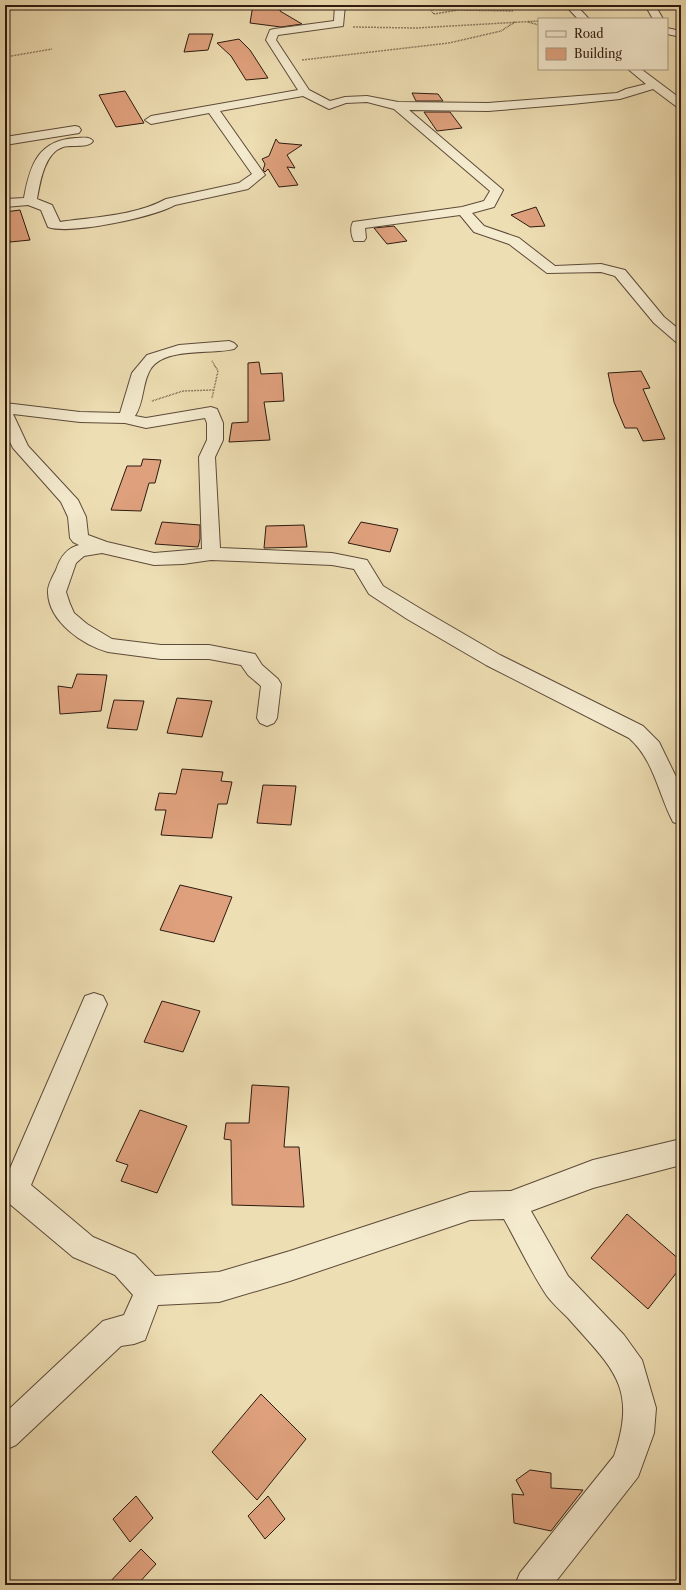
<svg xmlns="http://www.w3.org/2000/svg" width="686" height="1590" viewBox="0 0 686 1590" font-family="'Libre Caslon Text',serif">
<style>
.building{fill:#dfa17d;stroke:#2d1a10}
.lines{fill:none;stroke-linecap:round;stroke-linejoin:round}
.street-casing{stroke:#5d4b39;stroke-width:2}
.path{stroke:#2d1a10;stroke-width:1.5;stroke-dasharray:0.5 1;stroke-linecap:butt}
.street{fill:#f4eace;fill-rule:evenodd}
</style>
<rect width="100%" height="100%" fill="#eedeb3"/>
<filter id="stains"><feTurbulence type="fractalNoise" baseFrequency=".005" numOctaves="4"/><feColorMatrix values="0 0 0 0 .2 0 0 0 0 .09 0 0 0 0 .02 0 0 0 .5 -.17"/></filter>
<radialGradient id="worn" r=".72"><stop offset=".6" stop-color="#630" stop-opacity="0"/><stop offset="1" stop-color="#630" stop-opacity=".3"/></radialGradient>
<!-- building -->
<g class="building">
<path d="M253,5H281L280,11L302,24L281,27L250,23Z"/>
<path d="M189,34H213L208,50L184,52Z"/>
<path d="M239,39L250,50L268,78L246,80L231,56L217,43Z"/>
<path d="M125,91L144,123L116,127L99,95Z"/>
<path d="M412,93L438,94L443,101H416Z"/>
<path d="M424,112H450L462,128L437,131Z"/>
<path d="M276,139L279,143L302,145L287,155L295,168L287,167L298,185L279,187L268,169L265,172L263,170L265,164L262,159L269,156Z"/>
<path d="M536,207L545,226L530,227L511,215Z"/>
<path d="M20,210L30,240L10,242L5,212Z"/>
<path d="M394,226L407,241L387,244L374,228Z"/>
<path d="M259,362L261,374L282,373L284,401L264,402L270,440L229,442L232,423L248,422V363Z"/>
<path d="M641,371L650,388L643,389L665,439L643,441L637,428H625L614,402L608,373Z"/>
<path d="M143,459L161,460L155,483H149L141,511L111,510L127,466H141Z"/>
<path d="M162,522L200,525V539L198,547L155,544Z"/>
<path d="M361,522L398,529L390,552L348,543Z"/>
<path d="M304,525L307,547L264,548L266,526Z"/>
<path d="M77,674L107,675L101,711L60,714L58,686L72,688Z"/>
<path d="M177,698L212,701L202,737L167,733Z"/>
<path d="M114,700L144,701L137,730L107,728Z"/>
<path d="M182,769L223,772L221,781L232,782L227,804H218L212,838L161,835L166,810H155L159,793L176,794Z"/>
<path d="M263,785L296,786L291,825L257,823Z"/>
<path d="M180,885L232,897L214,942L160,930Z"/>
<path d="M162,1001L200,1011L183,1052L144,1042Z"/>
<path d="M252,1085L289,1087L284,1147H299L304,1207L232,1205L231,1140L224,1139L226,1123H249Z"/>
<path d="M140,1110L187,1126L157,1193L121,1181L128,1165L116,1161Z"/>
<path d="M627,1214L681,1261V1267L648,1309L591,1258Z"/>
<path d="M261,1394L306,1439L257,1500L212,1452Z"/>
<path d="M530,1470L551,1473V1488L583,1490L551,1531L514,1523L512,1494L524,1495L516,1480Z"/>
<path d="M136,1496L153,1518L130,1542L113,1519Z"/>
<path d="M268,1496L285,1519L265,1539L248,1516Z"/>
<path d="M141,1549L156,1564L137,1585H107Z"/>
</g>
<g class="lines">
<!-- street casing -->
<g class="street-casing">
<g id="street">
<path d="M335,5H345L343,26L278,35L276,40L309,90L330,101L345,97L367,96L398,102L488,103L617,93L626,89L646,84L628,69H641L681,99V109L677,107L653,89L620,99L572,104L488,111L409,110L503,190L494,207L472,213L484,226L519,238L555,266L601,264L625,270L664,317L681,331V344L676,342L654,323L615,276L601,272L547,273L509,244L474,232L460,215L365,228L366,238L364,241H354C351,236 350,227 353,222L462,207L484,201L490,191L394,109L367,102L346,103L329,109L303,96L220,111L265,175L248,189L175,205C153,217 71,235 48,227L41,210L28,205L5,207V199L24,198C30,165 38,140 76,138C82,138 89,136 93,141C88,149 71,144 63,147C44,153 40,183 37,199L52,205L60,222C94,217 135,216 166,199L239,183L252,174L209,113L151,124L145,120L151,116L298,90L266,40L270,30L274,29L334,21Z"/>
<path d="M565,5H576L589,19H578Z"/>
<path d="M645,5H655L663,19H653Z"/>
<path d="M667,28L681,31V37L667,34Z"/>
<path d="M75,126L79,127L81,130L79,133L5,145V137Z"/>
<path d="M229,341L234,343L237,346L234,349C211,355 161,346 149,372C142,386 144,402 135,416L146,418L211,407L217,409L223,423V440L215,457L220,548L332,553L367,560L383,586L421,609L500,655L643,726L659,742L681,787V825L673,822C658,793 654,760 629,738L486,665L407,619L369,594L354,569L332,565L211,560L183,564L154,565L102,553L84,556L76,563L66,592L70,604L74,613L87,624L112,639L161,645H209L255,654L262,665L278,679L281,684L277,718L274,723L267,726L260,723L257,718L261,686L248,675L241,665L209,659H161L108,652C83,645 49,622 48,593C47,586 53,576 56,570C60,558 66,548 79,545L73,542L70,538L68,517L61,502L13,448L5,432V403L80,412L120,413L132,373L147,355L179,345ZM13,414L80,422L125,423L146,428L205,418L207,423V440L199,457L202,549L154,553L107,542L88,535L86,517L78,500L28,446Z"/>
<path d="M94,993L103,996L107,1004L31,1185L93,1237L135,1255L155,1276L219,1272L290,1251L470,1192L511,1191L593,1160L681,1139V1165L593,1188L531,1211L568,1276L624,1335L642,1360L656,1408L654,1433L638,1477L553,1585H515L520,1573L614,1456C638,1386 612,1368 568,1318C561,1311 553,1304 547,1296C531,1272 518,1244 504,1219L470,1220L290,1281L219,1302L158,1305L145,1340L134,1344L121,1346L16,1445L5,1450V1413L103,1321L124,1315L133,1295L115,1275L73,1257L5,1200V1171L8,1173L85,996Z"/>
</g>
</g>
<!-- path -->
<g class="path">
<path d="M427,5L434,14L458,10L513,11"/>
<path d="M528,22L539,25"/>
<path d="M353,27L416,28L539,21"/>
<path d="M5,57L52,49"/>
<path d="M302,60L449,43L501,31L515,22"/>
<path d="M212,361L218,371L212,398"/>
<path d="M152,401L183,391L213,390"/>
</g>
<!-- street -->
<use href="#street" class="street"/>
</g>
<!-- margin -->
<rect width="686" height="1590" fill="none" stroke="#eedeb3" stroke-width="20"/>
<rect x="6" y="6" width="674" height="1578" fill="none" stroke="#2d1a10" stroke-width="2"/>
<rect x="10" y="10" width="666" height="1570" fill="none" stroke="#2d1a10"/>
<!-- legend -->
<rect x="538" y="18" width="130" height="52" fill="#f4eace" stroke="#a49782"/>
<rect x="546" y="31" width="20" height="6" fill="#f4eace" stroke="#a49782"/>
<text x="574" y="38" font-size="12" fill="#2d1a10">Road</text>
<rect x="546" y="48" width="20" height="12" fill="#dfa17d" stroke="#a49782"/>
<text x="574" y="58" font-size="12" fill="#2d1a10">Building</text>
<rect width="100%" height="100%" filter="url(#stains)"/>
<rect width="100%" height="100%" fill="url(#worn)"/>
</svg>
